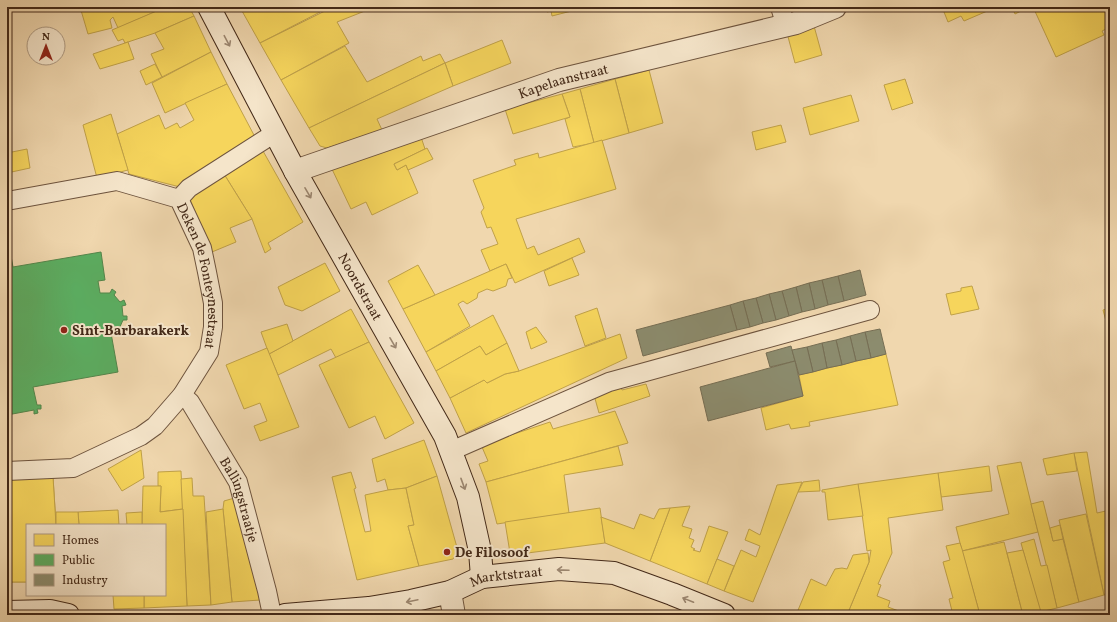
<svg xmlns="http://www.w3.org/2000/svg" width="1117" height="622" viewBox="0 0 1117 622" font-family="Vollkorn,serif">
<style>
.homes{fill:#f6d55c;stroke:#c0a148}
.public{fill:#5aae61;stroke:#53864b}
.industry{fill:#8c8c6e;stroke:#766e54}
.lines{fill:none;stroke-linecap:round;stroke-linejoin:round}
.lane-casing{stroke:#6e543e;stroke-width:20}
.street-casing{stroke:#6e543e;stroke-width:24}
.secondary-casing{stroke:#432918;stroke-width:24}
.lane{stroke:#f5e5ca;stroke-width:18}
.street{stroke:#f5e5ca;stroke-width:22}
.secondary{stroke:#f5e5ca;stroke-width:22}
.oneway{stroke:#9c8771}
.poi-dot{fill:#8f2418;stroke:#f5e5ca;stroke-width:1.5}
.labels{text-anchor:middle;stroke-width:4;stroke-linejoin:round;paint-order:stroke}
.street-label{font-size:14px;fill:#432918;stroke:#f5e5ca}
.poi-label{font-size:14px;font-weight:bold;fill:#432918;stroke:#f5e5ca;text-anchor:start}
</style>
<rect width="100%" height="100%" fill="#f0d7ae"/>
<filter id="stains"><feTurbulence type="fractalNoise" baseFrequency=".005" numOctaves="4"/><feColorMatrix values="0 0 0 0 .2 0 0 0 0 .09 0 0 0 0 .02 0 0 0 .5 -.17"/></filter>
<radialGradient id="worn" r=".72"><stop offset=".6" stop-color="#630" stop-opacity="0"/><stop offset="1" stop-color="#630" stop-opacity=".3"/></radialGradient>
<!-- homes -->
<g class="homes">
<path d="M80,7H166L118,28L113,17L110,20L112,28L88,34Z"/>
<path d="M166,7H189L194,16L155,33L125,43L123,39L118,41L112,30Z"/>
<path d="M250,7H317L320,12L260,43L242,11Z"/>
<path d="M333,7H375L337,22L349,43L281,80L260,43Z"/>
<path d="M546,7H587L552,16L551,11L547,12Z"/>
<path d="M942,7H991L992,9L964,21L961,16L948,22Z"/>
<path d="M1012,7H1029L1015,14Z"/>
<path d="M1033,7H1110V32L1108,28L1102,31L1104,35L1056,57Z"/>
<path d="M194,16L211,52L162,77L151,54L164,49L155,33Z"/>
<path d="M814,26L822,55L795,63L787,33Z"/>
<path d="M502,40L511,63L453,86L445,63Z"/>
<path d="M128,42L134,59L100,69L93,54Z"/>
<path d="M345,46L367,82L421,56L423,61L440,54L445,63L309,128L281,80Z"/>
<path d="M211,52L227,84L165,113L152,83Z"/>
<path d="M445,63L453,86L377,119L382,130L327,148L320,146L309,128Z"/>
<path d="M155,64L162,77L146,85L140,71Z"/>
<path d="M649,70L663,123L629,133L615,79Z"/>
<path d="M615,79L629,133L594,143L580,89Z"/>
<path d="M905,79L913,103L892,110L884,85Z"/>
<path d="M227,84L255,137L180,187L129,174L117,134L159,115L165,129L177,123L180,128L194,120L185,103Z"/>
<path d="M580,89L594,143L573,147L565,119L570,117L562,94Z"/>
<path d="M562,94L570,117L513,134L505,109Z"/>
<path d="M851,95L859,121L810,135L803,108Z"/>
<path d="M111,114L128,170L97,178L83,125Z"/>
<path d="M781,125L786,142L756,150L752,132Z"/>
<path d="M420,134L425,149L394,164L397,170L406,165L418,193L372,215L366,202L351,209L331,167Z"/>
<path d="M602,140L616,189L516,219L527,249L534,246L538,255L579,238L585,252L515,283L506,264L490,271L481,250L498,244L491,227L487,228L481,212L484,208L473,180L516,165L514,160L538,153L539,158Z"/>
<path d="M427,148L433,159L408,170L406,165L397,170L394,164Z"/>
<path d="M27,149L30,168L7,173V153Z"/>
<path d="M263,151L303,222L268,243L271,249L265,253L252,219L224,174Z"/>
<path d="M224,174L252,219L230,228L236,242L212,252L189,197Z"/>
<path d="M572,258L579,275L549,286L544,271Z"/>
<path d="M325,263L340,291L302,311L285,305L278,287Z"/>
<path d="M506,264L512,278L508,279L506,286L493,291L487,289L478,293L477,298L467,304L463,301L458,304L470,326L426,352L403,309Z"/>
<path d="M418,265L435,295L403,309L388,281Z"/>
<path d="M972,286L979,309L951,315L946,294L961,291V288Z"/>
<path d="M597,308L606,338L585,346L575,316Z"/>
<path d="M1110,308V336L1103,310Z"/>
<path d="M351,309L369,342L336,358L331,349L278,375L269,354Z"/>
<path d="M493,315L507,343L486,355L480,346L436,371L426,352Z"/>
<path d="M287,324L293,341L269,354L261,332Z"/>
<path d="M536,327L547,342L531,349L526,332Z"/>
<path d="M620,334L627,358L466,433L450,398L484,380L487,383L505,374L519,371Z"/>
<path d="M369,342L414,423L385,439L375,416L349,428L319,365Z"/>
<path d="M507,343L519,371L505,374L487,383L484,380L450,398L436,371L480,346L486,355Z"/>
<path d="M267,348L299,427L260,441L254,426L267,421L260,403L244,409L226,365Z"/>
<path d="M886,354L898,405L809,422L810,426L791,429L789,424L766,430L761,408L803,396L799,375Z"/>
<path d="M646,384L650,396L599,413L594,395L620,386L622,390Z"/>
<path d="M615,411L628,443L486,482L479,464L488,461L482,447L502,438L550,422L553,429Z"/>
<path d="M424,440L437,476L406,488L388,490L385,479L377,482L372,459Z"/>
<path d="M618,446L623,465L564,475L569,513L497,524L486,482Z"/>
<path d="M141,450L144,478L122,491L108,469Z"/>
<path d="M1087,452L1097,513L1110,510V594L1104,595L1074,453Z"/>
<path d="M1074,453L1077,471L1047,475L1043,459Z"/>
<path d="M1021,462L1038,532L962,551L956,527L1009,514L997,466Z"/>
<path d="M1110,465V491L1106,466Z"/>
<path d="M989,466L992,491L941,497L938,473Z"/>
<path d="M181,471L183,509L160,512L161,486H158V472Z"/>
<path d="M351,472L356,488L354,489L365,532L371,531L365,495L388,490L406,488L414,525L408,526L419,566L357,580L332,477Z"/>
<path d="M938,473L943,510L888,518L892,553L878,584L881,585L877,596L890,601L888,607L904,613L903,615H847L869,562L871,550L867,551L858,484Z"/>
<path d="M437,476L458,551L453,559L419,566L408,526L414,525L406,488Z"/>
<path d="M53,477L56,525H34L32,503L10,505L12,549L27,548V582H7V480Z"/>
<path d="M53,477L56,525H27V582H7V480Z"/>
<path d="M192,478L193,496H204L211,605L187,606L181,479Z"/>
<path d="M819,480L820,491L798,492L803,482Z"/>
<path d="M802,482L753,602L724,591L741,550L756,557L760,546L745,540L749,529L760,535L777,485Z"/>
<path d="M858,484L863,516L828,520L825,492H822V490Z"/>
<path d="M143,486H161L160,512L183,509L187,606L144,608V595H165V525H142Z"/>
<path d="M238,497L260,600L232,602L223,509L224,501Z"/>
<path d="M1043,501L1053,541L1063,539L1079,602L1057,608L1031,504Z"/>
<path d="M690,506L682,526L692,529L689,538L694,540L691,547L695,549L693,550L700,552L709,526L728,532L707,584L650,561L670,508Z"/>
<path d="M600,508L605,543L512,555L510,553L505,522Z"/>
<path d="M670,508L650,561L605,543L601,517L634,529L640,514L654,519L659,509Z"/>
<path d="M223,509L232,602L211,605L206,512Z"/>
<path d="M118,510L119,525H79L78,512Z"/>
<path d="M56,512H78L79,525H56Z"/>
<path d="M142,512V525H127L126,513Z"/>
<path d="M1086,514L1104,595L1079,602L1059,520Z"/>
<path d="M1060,525L1063,539L1053,541L1050,528Z"/>
<path d="M1034,539L1041,566L1047,565L1057,608L1040,612L1021,543Z"/>
<path d="M1004,542L1023,615H980L962,551Z"/>
<path d="M960,543L962,549L980,615H953L949,599L953,598L943,562L950,560L946,546Z"/>
<path d="M1023,550L1041,612L1029,615H1023L1007,553Z"/>
<path d="M868,553L869,562L847,615H796L811,579L826,586L835,569L842,568L847,569L853,555Z"/>
<path d="M717,559L734,566L724,591L707,584Z"/>
<path d="M113,595H144V608L114,609Z"/>
</g>
<!-- public -->
<path class="public" d="M9,245L13,267L101,252L105,280L98,281L100,293H110L112,289L116,292L114,295L120,302L124,300L126,305L122,306L123,316H127V320H123L119,329L122,332L118,335L116,331L111,333L118,372L33,387L37,405H41V409H37L38,413L34,414V410L7,415V246Z"/>
<!-- industry -->
<g class="industry">
<path d="M860,270L866,295L844,301L838,276Z"/>
<path d="M838,276L844,301L828,305L822,280Z"/>
<path d="M822,280L828,305L815,309L809,283Z"/>
<path d="M809,283L815,309L802,312L796,287Z"/>
<path d="M796,287L802,312L789,316L782,291Z"/>
<path d="M782,291L789,316L776,320L769,294Z"/>
<path d="M769,294L776,320L763,323L756,298Z"/>
<path d="M756,298L763,323L750,327L743,301Z"/>
<path d="M743,301L750,327L737,330L730,305Z"/>
<path d="M730,305L737,330L643,356L636,330Z"/>
<path d="M880,329L886,354L871,358L865,332Z"/>
<path d="M865,332L871,358L856,361L850,336Z"/>
<path d="M850,336L856,361L842,365L836,340Z"/>
<path d="M836,340L842,365L827,368L822,343Z"/>
<path d="M822,343L827,368L813,372L807,347Z"/>
<path d="M791,346L795,361L770,367L766,353Z"/>
<path d="M807,347L813,372L799,375L792,350Z"/>
<path d="M795,361L803,396L708,421L700,387Z"/>
</g>
<g class="lines">
<!-- lane casing -->
<g class="lane-casing">
<g id="lane">
<path d="M780,7L786,26"/>
<path d="M179,199L189,188L275,133"/>
<path id="s1" d="M7,201L117,181L179,199L202,248L207,272L213,303V327L209,352L182,395L155,426L141,436L73,468L7,471"/>
<path id="s2" d="M182,395L190,402L238,482L267,591L272,615"/>
<path d="M451,451L609,382L870,310"/>
</g>
</g>
<!-- street casing -->
<g class="street-casing">
<g id="street">
<path id="s3" d="M295,171L559,80L796,23L835,7"/>
<path d="M450,592L454,615"/>
</g>
</g>
<!-- secondary casing -->
<g class="secondary-casing">
<g id="secondary">
<path id="s4" d="M209,7L295,171L445,436L468,497L480,551L482,577"/>
<path d="M7,612L50,611L68,615"/>
<path id="s5" d="M285,615L369,608L411,601L450,592L482,577L559,569L614,573L672,594L724,615"/>
</g>
</g>
<!-- lane -->
<use href="#lane" class="lane"/>
<!-- street -->
<use href="#street" class="street"/>
<!-- secondary -->
<use href="#secondary" class="secondary"/>
</g>
<!-- one-way arrows -->
<defs><path id="oneway-shaft" d="M-6 0H5M1.5-3L5.5 0L1.5 3" fill="none" stroke-width="1.6" stroke-linecap="round" stroke-linejoin="round"/></defs>
<g class="oneway">
<use href="#oneway-shaft" transform="translate(227 41) rotate(62)"/>
<use href="#oneway-shaft" transform="translate(308 193) rotate(60)"/>
<use href="#oneway-shaft" transform="translate(393 343) rotate(60)"/>
<use href="#oneway-shaft" transform="translate(463 484) rotate(70)"/>
<use href="#oneway-shaft" transform="translate(563 570) rotate(-178)"/>
<use href="#oneway-shaft" transform="translate(688 600) rotate(-158)"/>
<use href="#oneway-shaft" transform="translate(412 601) rotate(168)"/>
</g>
<!-- markers -->
<g class="poi-dot">
<circle cx="64" cy="330" r="4"/>
<circle cx="447" cy="552" r="4"/>
</g>
<g class="labels">
<!-- street labels -->
<g class="street-label">
<text dy="5" stroke="none"><textPath href="#s3" startOffset="283">Kapelaanstraat</textPath></text>
<text dy="5" stroke="none"><textPath href="#s1" startOffset="257">Deken de Fonteynestraat</textPath></text>
<text dy="5" stroke="none"><textPath href="#s4" startOffset="318">Noordstraat</textPath></text>
<text dy="5" stroke="none"><textPath href="#s2" startOffset="121">Ballingstraatje</textPath></text>
<text dy="5" stroke="none"><textPath href="#s5" startOffset="226">Marktstraat</textPath></text>
</g>
<!-- poi labels -->
<g class="poi-label">
<text x="72" y="335">Sint-Barbarakerk</text>
<text x="455" y="557">De Filosoof</text>
</g>
</g>
<!-- margin -->
<rect width="1117" height="622" fill="none" stroke="#f0d7ae" stroke-width="24"/>
<rect x="8" y="8" width="1101" height="606" fill="none" stroke="#432918" stroke-width="2"/>
<rect x="12" y="12" width="1093" height="598" fill="none" stroke="#432918"/>
<!-- legend -->
<rect x="26" y="524" width="140" height="72" fill="#f5e5ca" stroke="#ae9a83"/>
<rect x="34" y="534" width="20" height="12" fill="#f6d55c" stroke="#ae9a83"/>
<text x="62" y="544" font-size="12" fill="#432918">Homes</text>
<rect x="34" y="554" width="20" height="12" fill="#5aae61" stroke="#ae9a83"/>
<text x="62" y="564" font-size="12" fill="#432918">Public</text>
<rect x="34" y="574" width="20" height="12" fill="#8c8c6e" stroke="#ae9a83"/>
<text x="62" y="584" font-size="12" fill="#432918">Industry</text>
<!-- north arrow -->
<g transform="translate(46 46)"><circle r="19" fill="#f5e5ca" stroke="#ae9a83"/>
<path d="M0-3L7 15L0 10L-7 15Z" fill="#8f2418"/>
<text y="-6" font-size="11" font-weight="bold" text-anchor="middle" fill="#432918">N</text>
</g>
<rect width="100%" height="100%" filter="url(#stains)"/>
<rect width="100%" height="100%" fill="url(#worn)"/>
</svg>
